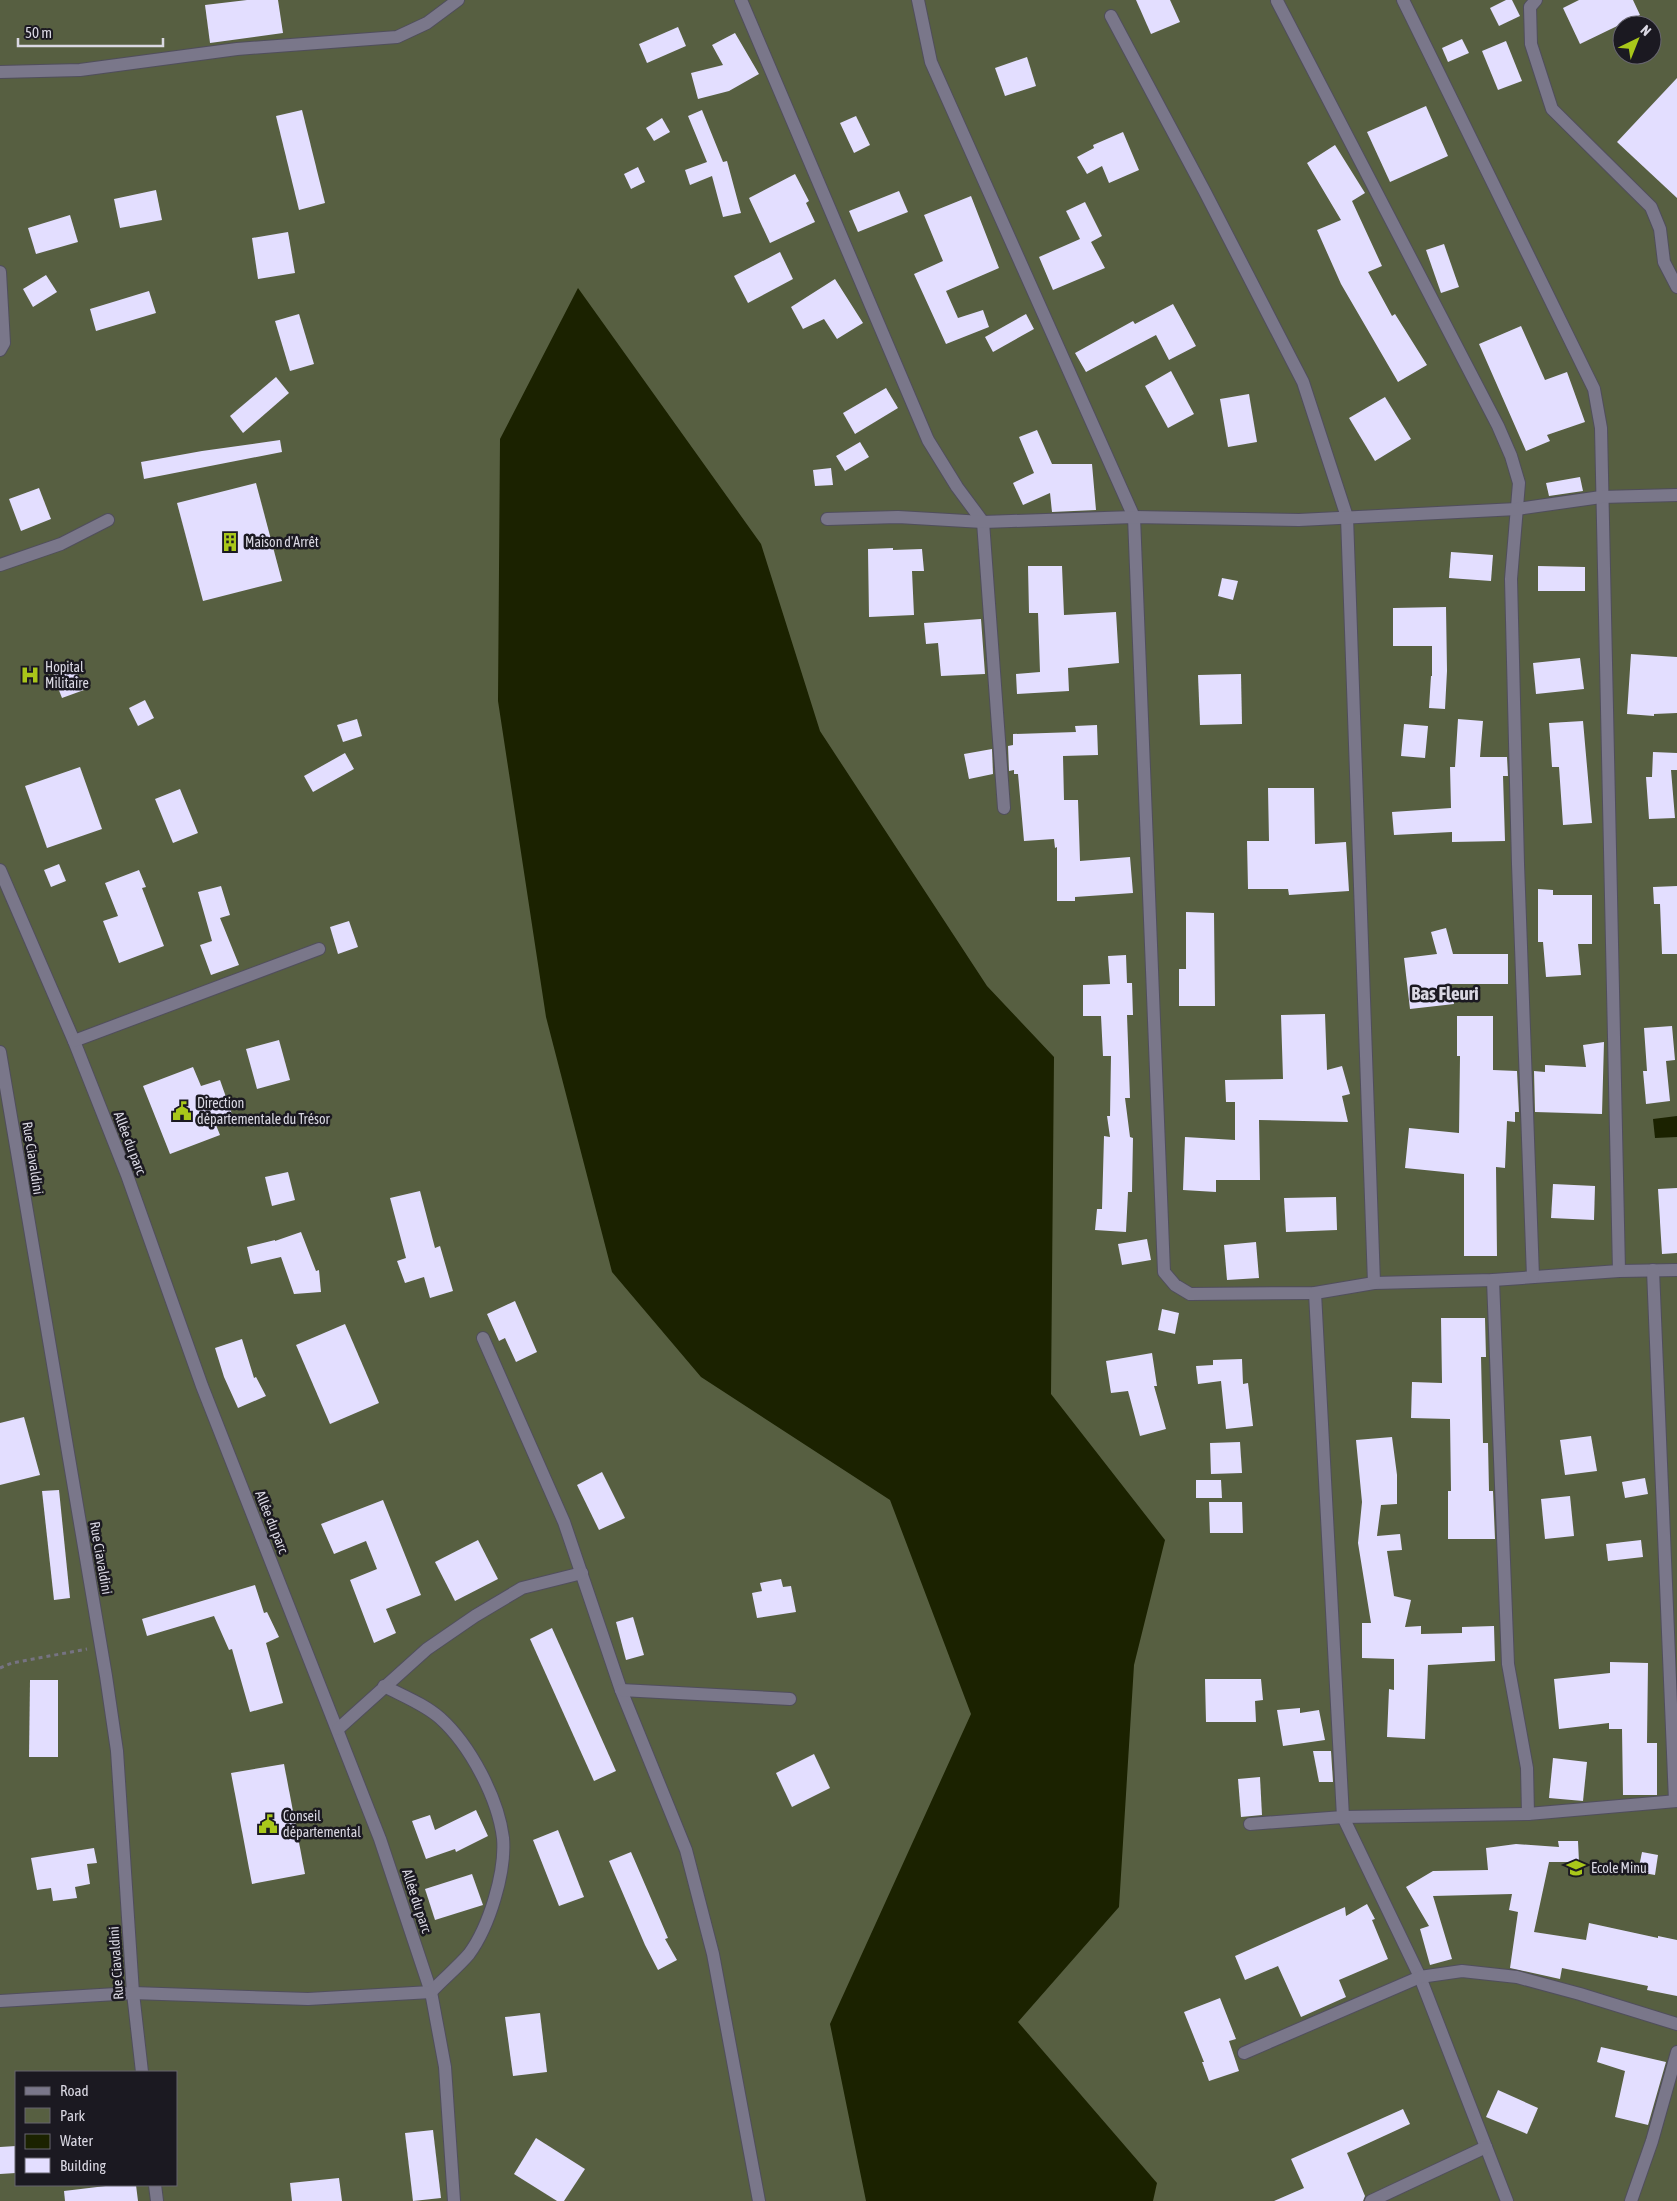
<svg xmlns="http://www.w3.org/2000/svg" width="1677" height="2201" viewBox="0 0 1677 2201" font-family="'Asap Condensed',sans-serif">
<style>
.green{fill:#575f41;fill-rule:evenodd}
.water{fill:#1b2200}
.building{fill:#e3deff}
.lines{fill:none;stroke-linecap:round;stroke-linejoin:round}
.minor-casing{stroke:#504e5c;stroke-width:14}
.path{stroke:#767382;stroke-width:3;stroke-dasharray:4 4;stroke-linecap:butt}
.minor{stroke:#7a778a;stroke-width:12}
.labels{text-anchor:middle;stroke-width:5;stroke-linejoin:round;paint-order:stroke}
.poi-label{font-size:14px;fill:#dad8e3;stroke:#1b1921;text-anchor:start}
.street-label{font-size:14px;fill:#dad8e3;stroke:#1b1921}
.district-label{font-size:19px;font-weight:bold;fill:#dad8e3;stroke:#1b1921}
</style>
<rect width="100%" height="100%" fill="#333041"/>
<!-- green -->
<path class="green" d="M0,0H1677V2201H0ZM1622,25H1652V55H1622ZM16,2072H176V2185H16Z"/>
<!-- water -->
<g class="water">
<path d="M578,288L761,544L820,731L987,986L1054,1057L1051,1394L1165,1540L1134,1665L1119,1907L1018,2022L1157,2183L1153,2201H866L830,2024L971,1714L890,1500L701,1377L612,1272L546,1017L498,701L500,439Z"/>
<path d="M1677,1116V1137L1655,1138L1653,1119Z"/>
</g>
<!-- building -->
<g class="building">
<path d="M247,0H278L283,33L210,43L205,5Z"/>
<path d="M1136,0H1170L1180,22L1151,34Z"/>
<path d="M1506,0H1512L1520,16L1499,26L1490,8Z"/>
<path d="M1579,0H1633L1640,15L1580,44L1563,8Z"/>
<path d="M678,27L686,46L647,63L639,44Z"/>
<path d="M735,33L759,74L729,91L698,99L691,73L723,65L712,45Z"/>
<path d="M1462,39L1469,53L1448,62L1442,48Z"/>
<path d="M1506,41L1522,81L1498,90L1482,51Z"/>
<path d="M1027,57L1036,86L1005,96L995,68Z"/>
<path d="M1677,78V198L1617,142Z"/>
<path d="M1426,106L1448,156L1390,182L1367,132Z"/>
<path d="M302,110L325,203L299,210L276,116Z"/>
<path d="M702,110L723,162L727,161L741,213L723,217L712,176L690,185L685,170L707,162L688,116Z"/>
<path d="M856,116L870,145L854,153L840,123Z"/>
<path d="M662,118L670,132L654,141L646,128Z"/>
<path d="M1123,132L1139,170L1109,183L1102,166L1087,174L1077,157L1094,148L1093,145Z"/>
<path d="M1335,145L1365,193L1352,201L1382,266L1368,272L1392,316L1395,314L1427,365L1398,382L1341,284L1317,230L1341,220L1307,163Z"/>
<path d="M638,167L645,182L631,189L624,174Z"/>
<path d="M795,174L809,201L806,203L815,222L770,243L749,198Z"/>
<path d="M156,190L162,220L120,228L114,199Z"/>
<path d="M899,191L908,212L858,232L849,211Z"/>
<path d="M971,196L999,268L946,291L958,318L983,310L989,327L946,344L914,274L943,261L924,215Z"/>
<path d="M1085,202L1102,236L1091,242L1105,268L1053,290L1039,257L1080,239L1066,211Z"/>
<path d="M70,215L78,242L36,254L28,228Z"/>
<path d="M288,232L295,273L258,279L252,238Z"/>
<path d="M1444,244L1459,287L1441,293L1426,250Z"/>
<path d="M780,252L793,279L748,303L734,276Z"/>
<path d="M46,275L57,292L33,307L23,289Z"/>
<path d="M835,279L863,323L837,339L824,319L803,329L791,307Z"/>
<path d="M149,291L156,313L96,331L90,309Z"/>
<path d="M1173,304L1196,346L1169,360L1156,335L1086,372L1075,353L1133,321L1135,324Z"/>
<path d="M299,314L314,364L290,371L275,321Z"/>
<path d="M1026,314L1034,329L993,352L985,337Z"/>
<path d="M1521,326L1545,380L1567,372L1585,422L1547,435L1550,441L1526,451L1479,344Z"/>
<path d="M1171,371L1194,414L1168,428L1145,386Z"/>
<path d="M276,377L289,393L243,433L230,416Z"/>
<path d="M886,388L898,408L855,434L843,413Z"/>
<path d="M1249,394L1257,442L1228,447L1220,399Z"/>
<path d="M1385,397L1411,439L1375,461L1349,418Z"/>
<path d="M1037,430L1052,464H1092L1096,510L1052,512L1050,493L1023,505L1013,483L1034,473L1019,437Z"/>
<path d="M280,440L282,452L144,479L141,462L202,451Z"/>
<path d="M860,442L869,457L845,471L836,456Z"/>
<path d="M831,468L833,485L815,486L813,470Z"/>
<path d="M1580,477L1583,491L1549,496L1546,483Z"/>
<path d="M256,483L282,581L203,601L177,503Z"/>
<path d="M39,488L51,519L21,531L9,499Z"/>
<path d="M893,548V550L922,549L924,571H912L914,615L869,617L868,549Z"/>
<path d="M1451,552L1493,555L1491,581L1449,578Z"/>
<path d="M1028,566H1062L1064,615L1116,612L1119,663L1068,668L1069,691L1017,694L1016,674L1040,672L1038,613H1029Z"/>
<path d="M1538,566L1585,567V591H1538Z"/>
<path d="M1222,578L1238,581L1233,600L1218,596Z"/>
<path d="M1446,607L1447,671L1445,709L1429,708L1431,676H1432V646H1393V608Z"/>
<path d="M981,619L985,674L941,676L938,643L926,644L924,623Z"/>
<path d="M1631,654L1677,657V713L1654,714V716L1627,714Z"/>
<path d="M1580,658L1584,689L1536,694L1533,663Z"/>
<path d="M74,666L84,690L62,698L53,675Z"/>
<path d="M1241,674L1242,724L1200,725L1198,675Z"/>
<path d="M145,700L154,718L138,726L129,708Z"/>
<path d="M357,719L362,736L343,742L337,725Z"/>
<path d="M1458,719L1483,721L1480,757H1507L1508,776H1503L1505,841L1452,842V832L1394,835L1392,812L1451,808L1450,767H1455Z"/>
<path d="M1583,721L1592,823L1563,825L1559,767H1552L1549,723Z"/>
<path d="M1404,724L1428,726L1425,758L1401,756Z"/>
<path d="M1097,725L1098,755L1063,756L1064,800H1078L1080,861L1130,857L1133,893L1075,897V901H1057V847L1055,848L1054,839L1024,841L1018,774H1014V770L1009,771L1008,746L1013,745V734L1076,732L1075,726Z"/>
<path d="M992,749L993,774L969,779L964,754Z"/>
<path d="M1653,752L1677,753V770H1671L1675,818L1649,819L1646,777H1652Z"/>
<path d="M345,753L354,769L313,792L304,776Z"/>
<path d="M80,767L102,829L47,848L25,786Z"/>
<path d="M1268,788H1314L1315,844L1346,842L1349,891L1289,895L1288,889H1248L1247,841H1269Z"/>
<path d="M180,789L198,833L173,843L155,799Z"/>
<path d="M59,864L66,881L51,887L44,870Z"/>
<path d="M139,870L146,887L142,888L164,946L119,963L103,921L118,916L105,883Z"/>
<path d="M221,886L230,915L220,918L239,965L211,975L200,945L212,941L198,892Z"/>
<path d="M1677,886V954H1662L1660,904H1654L1653,887Z"/>
<path d="M1538,889L1553,890V895H1592V944H1578L1581,975L1546,977L1543,942H1538Z"/>
<path d="M1186,912L1214,913L1215,1006H1179V969H1186Z"/>
<path d="M349,921L358,947L338,954L330,927Z"/>
<path d="M1446,928L1453,954H1508V984H1451L1454,1004L1410,1009L1404,958L1437,954L1431,932Z"/>
<path d="M1126,955L1127,983H1132L1133,1015H1127L1130,1098H1125L1130,1137L1133,1138L1132,1192H1128L1126,1232L1095,1230L1097,1209H1102L1104,1136L1110,1137L1107,1116H1110L1111,1056H1103L1101,1016H1083V985L1110,984L1108,956Z"/>
<path d="M1325,1014L1327,1070L1342,1066L1350,1094L1342,1096L1348,1122L1259,1120L1260,1180H1216V1192L1183,1190L1185,1137L1235,1140V1102H1226L1225,1080L1283,1079L1281,1015Z"/>
<path d="M1457,1016H1493V1070L1517,1071L1519,1112H1515V1122L1507,1121L1505,1168L1496,1167L1497,1256H1464V1174L1405,1168L1409,1128L1459,1133L1460,1056H1457Z"/>
<path d="M1672,1026L1675,1060L1666,1061L1670,1101L1646,1104L1643,1071H1647L1644,1028Z"/>
<path d="M279,1040L290,1080L257,1089L246,1049Z"/>
<path d="M1604,1042L1602,1114L1535,1112L1534,1071L1545,1072V1065L1586,1067L1583,1045Z"/>
<path d="M193,1067L201,1086L220,1080L232,1114L214,1120L220,1135L170,1154L143,1086Z"/>
<path d="M288,1172L295,1200L272,1206L265,1177Z"/>
<path d="M1553,1184L1595,1186L1594,1220L1551,1218Z"/>
<path d="M1677,1188V1253L1662,1254L1658,1189Z"/>
<path d="M420,1191L435,1248L440,1246L453,1291L430,1298L424,1277L405,1283L397,1261L406,1258L390,1198Z"/>
<path d="M1336,1197L1337,1230L1286,1232L1284,1198Z"/>
<path d="M301,1232L316,1271L319,1270L321,1292L294,1294L281,1257L251,1264L247,1247L275,1240V1241Z"/>
<path d="M1147,1239L1151,1260L1122,1265L1118,1244Z"/>
<path d="M1256,1242L1259,1278L1227,1280L1224,1245Z"/>
<path d="M515,1301L537,1352L516,1362L505,1338L499,1341L487,1314Z"/>
<path d="M1162,1309L1179,1313L1175,1334L1158,1330Z"/>
<path d="M1441,1318H1485L1486,1357H1481L1483,1443H1488L1489,1491H1493L1495,1539H1448V1491H1451L1450,1419L1411,1418L1412,1382L1442,1383Z"/>
<path d="M345,1324L379,1403L330,1424L296,1345Z"/>
<path d="M242,1339L254,1378L256,1377L266,1396L238,1408L224,1377L215,1348Z"/>
<path d="M1152,1353L1157,1386H1154L1166,1429L1140,1436L1128,1391L1111,1393L1106,1361Z"/>
<path d="M1242,1359L1243,1384L1248,1383L1253,1426L1226,1429L1221,1381L1198,1384L1196,1366L1213,1365V1360Z"/>
<path d="M24,1417L40,1475L0,1485V1423Z"/>
<path d="M1591,1436L1597,1471L1565,1475L1560,1440Z"/>
<path d="M1392,1437L1397,1475V1504L1381,1505L1377,1536L1400,1534L1402,1550L1387,1551L1394,1596L1411,1600L1405,1627L1421,1626V1634L1462,1633V1627L1494,1626L1495,1661L1428,1665L1425,1739L1387,1737L1389,1689L1394,1690V1659L1362,1658V1623H1371L1358,1543L1362,1502L1356,1440Z"/>
<path d="M1240,1442L1242,1473L1211,1474L1210,1443Z"/>
<path d="M602,1472L625,1518L599,1530L577,1485Z"/>
<path d="M1645,1478L1648,1494L1625,1498L1622,1482Z"/>
<path d="M1196,1480H1221L1222,1498H1196Z"/>
<path d="M59,1490L70,1598L54,1600L42,1491Z"/>
<path d="M1570,1496L1574,1536L1545,1539L1541,1499Z"/>
<path d="M383,1500L421,1595L386,1609L396,1633L374,1643L350,1580L377,1569L366,1541L334,1554L321,1524Z"/>
<path d="M1209,1502H1242L1243,1533H1210Z"/>
<path d="M478,1540L498,1579L455,1601L435,1562Z"/>
<path d="M1641,1540L1643,1557L1608,1561L1606,1544Z"/>
<path d="M781,1579L783,1587L791,1586L796,1612L757,1618L752,1593L762,1591L760,1583Z"/>
<path d="M255,1585L264,1613L267,1612L279,1637L266,1643L283,1703L250,1712L232,1649L229,1650L214,1616L147,1636L142,1619Z"/>
<path d="M633,1617L644,1655L626,1660L616,1622Z"/>
<path d="M552,1628L616,1771L594,1781L530,1639Z"/>
<path d="M1610,1662L1648,1663L1647,1743H1657V1795H1623L1622,1729H1609V1723L1559,1729L1554,1679L1610,1673Z"/>
<path d="M1205,1679H1261L1263,1700L1255,1701L1256,1722H1206Z"/>
<path d="M30,1680H58V1757H29Z"/>
<path d="M1300,1708V1713L1319,1710L1325,1740L1283,1746L1277,1710Z"/>
<path d="M1313,1751H1331L1333,1782H1319Z"/>
<path d="M814,1754L830,1788L792,1807L776,1773Z"/>
<path d="M1553,1758L1587,1762L1583,1801L1549,1798Z"/>
<path d="M284,1764L305,1874L252,1884L231,1773Z"/>
<path d="M1260,1777L1262,1815L1241,1817L1238,1779Z"/>
<path d="M476,1810L488,1836L456,1852L455,1849L426,1859L412,1821L430,1815L435,1830Z"/>
<path d="M558,1830L584,1897L559,1906L533,1840Z"/>
<path d="M1558,1841H1578L1579,1862H1549L1534,1932L1586,1940L1589,1923L1658,1938V1936L1677,1940V1996L1647,1990L1648,1986L1562,1968L1560,1979L1510,1968L1518,1912L1509,1910L1512,1894L1433,1896L1452,1959L1430,1965L1420,1929L1429,1926L1406,1887L1433,1871L1488,1870L1486,1848L1516,1844L1559,1847Z"/>
<path d="M94,1848L97,1863L87,1864L90,1884L75,1887L77,1898L53,1901L51,1888L37,1890L31,1858Z"/>
<path d="M631,1852L668,1938L665,1939L677,1960L658,1970L645,1945L609,1861Z"/>
<path d="M1642,1852L1658,1855L1655,1875L1638,1872Z"/>
<path d="M472,1874L483,1905L435,1920L425,1889Z"/>
<path d="M1367,1904L1375,1919L1372,1920L1388,1959L1339,1980L1346,1997L1301,2017L1278,1966L1245,1980L1235,1956L1345,1907L1346,1916Z"/>
<path d="M1220,1998L1236,2039L1229,2041L1239,2071L1209,2081L1202,2062H1204L1184,2012Z"/>
<path d="M540,2013L547,2072L513,2076L505,2017Z"/>
<path d="M1601,2047L1666,2062L1648,2125L1615,2117L1625,2071L1597,2062Z"/>
<path d="M1498,2090L1538,2108L1527,2134L1486,2117Z"/>
<path d="M1403,2109L1410,2124L1347,2153L1365,2196L1363,2201H1274L1304,2188L1291,2159Z"/>
<path d="M433,2130L441,2198L413,2201L405,2133Z"/>
<path d="M536,2138L585,2169L564,2201H557L514,2174Z"/>
<path d="M16,2146V2173L0,2174V2147Z"/>
<path d="M339,2178L342,2201H292L290,2183Z"/>
<path d="M114,2185H136L138,2201H65L64,2191Z"/>
</g>
<g class="lines">
<!-- minor casing -->
<g class="minor-casing">
<g id="minor">
<path d="M741,0L928,440L957,487L983,522L1004,808"/>
<path d="M918,0L931,62L1134,517L1164,1272L1175,1285L1190,1294L1315,1293L1374,1283L1493,1280L1619,1271L1677,1270"/>
<path d="M1403,0L1594,389L1601,428L1619,1271"/>
<path d="M1536,0L1530,7L1531,44L1552,109L1651,207L1660,229L1664,262L1677,287"/>
<path d="M1277,1L1498,426L1511,456L1519,483L1511,579L1518,864L1533,1277"/>
<path d="M1111,16L1205,192L1303,382L1347,517L1374,1283"/>
<path d="M0,72L80,70L237,49L397,37L427,23L458,0"/>
<path d="M0,272L4,343L0,350"/>
<path d="M827,519L898,517L983,522L1134,517L1299,520L1517,509L1601,497L1677,495"/>
<path d="M0,565L61,544L108,520"/>
<path d="M0,870L74,1041L127,1175L202,1386L380,1839L431,1992L445,2067L454,2201"/>
<path d="M74,1041L319,949"/>
<path d="M0,1052L106,1676L117,1751L133,1993L142,2072"/>
<path d="M1653,1270L1675,1801"/>
<path d="M1493,1280L1508,1664L1527,1768L1528,1814"/>
<path d="M1315,1293L1343,1817L1420,1977L1507,2201"/>
<path d="M483,1338L564,1522L621,1690L686,1850L713,1954L759,2201"/>
<path d="M621,1690L790,1699"/>
<path d="M338,1729L427,1649L475,1616L522,1588L582,1573"/>
<path d="M1250,1824L1343,1817L1528,1814L1677,1801"/>
<path d="M0,2001L133,1993L308,1999L431,1992C443,1979 458,1967 469,1954C489,1927 506,1872 503,1838C498,1798 470,1745 440,1718C424,1704 403,1696 384,1686"/>
<path d="M1244,2053L1420,1977L1462,1971L1517,1977L1580,1994L1677,2024"/>
<path d="M155,2185L157,2201"/>
<path d="M1371,2201L1486,2147"/>
<path d="M1631,2201L1652,2141L1677,2052"/>
</g>
</g>
<!-- path -->
<path class="path" d="M0,1668L12,1663L87,1649"/>
<!-- minor -->
<use href="#minor" class="minor"/>
</g>
<!-- icons -->
<defs>
<g id="building-bare" transform="scale(1.5)"><path d="M-4-6H4V6H1V3H-1V6H-4ZM-2.5-4.3h1.7v1.8h-1.7ZM.8-4.3h1.7v1.8H.8ZM-2.5-1h1.7V.8h-1.7ZM.8-1h1.7V.8H.8Z" fill="#a9c71a" stroke="#1b1921" stroke-width="2.5" paint-order="stroke"/></g>
<g id="hospital-bare" transform="scale(1.5)"><path d="M-5-5h3v3.5h4V-5h3V5h-3V1.5h-4V5h-3Z" fill="#a9c71a" stroke="#1b1921" stroke-width="2.5" paint-order="stroke"/></g>
<g id="civic-bare" transform="scale(1.5)"><path d="M-.6-6.5H3V-4.5H.6V-3L4-1V1h2V6H-6V1h2V-1L-.6-3ZM-1.2 2.5V6h2.4V2.5Z" fill="#a9c71a" stroke="#1b1921" stroke-width="2.5" paint-order="stroke"/></g>
<g id="school-bare" transform="scale(1.5)"><path d="M0-5L7-2L0 1L-7-2ZM-4 1L0 2.5L4 1V4Q0 6-4 4Z" fill="#a9c71a" stroke="#1b1921" stroke-width="2.5" paint-order="stroke"/></g>
</defs>
<g fill-rule="evenodd">
<use href="#building-bare" x="230" y="542"/>
<use href="#hospital-bare" x="30" y="675"/>
<use href="#civic-bare" x="182" y="1111"/>
<use href="#civic-bare" x="268" y="1824"/>
<use href="#school-bare" x="1576" y="1868"/>
</g>
<g class="labels">
<!-- poi labels -->
<g class="poi-label">
<text x="245" y="547">Maison d'Arrêt</text>
<text x="45" y="672">Hopital<tspan x="45" dy="16">Militaire</tspan></text>
<text x="197" y="1108">Direction<tspan x="197" dy="16">départementale du Trésor</tspan></text>
<text x="283" y="1821">Conseil<tspan x="283" dy="16">départemental</tspan></text>
<text x="1591" y="1873">Ecole Minu</text>
</g>
<!-- street labels -->
<g class="street-label">
<text transform="translate(130 1143) rotate(69)" y="5">Allée du parc</text>
<text transform="translate(33 1158) rotate(81)" y="5">Rue Ciavaldini</text>
<text transform="translate(272 1522) rotate(68)" y="5">Allée du parc</text>
<text transform="translate(101 1558) rotate(80)" y="5">Rue Ciavaldini</text>
<text transform="translate(417 1901) rotate(72)" y="5">Allée du parc</text>
<text transform="translate(116 1963) rotate(-94)" y="5">Rue Ciavaldini</text>
</g>
<!-- district labels -->
<g class="district-label">
<text x="1445" y="1000">Bas Fleuri</text>
</g>
</g>
<!-- legend -->
<rect x="15" y="2071" width="162" height="115" fill="#1b1921" stroke="#67656f"/>
<rect x="25" y="2087" width="25" height="8" fill="#7a778a" stroke="#67656f"/>
<text x="60" y="2096" font-size="15" fill="#dad8e3">Road</text>
<rect x="25" y="2108" width="25" height="15" fill="#575f41" stroke="#67656f"/>
<text x="60" y="2121" font-size="15" fill="#dad8e3">Park</text>
<rect x="25" y="2134" width="25" height="15" fill="#1b2200" stroke="#67656f"/>
<text x="60" y="2146" font-size="15" fill="#dad8e3">Water</text>
<rect x="25" y="2158" width="25" height="15" fill="#e3deff" stroke="#67656f"/>
<text x="60" y="2171" font-size="15" fill="#dad8e3">Building</text>
<!-- north arrow -->
<g transform="translate(1637 40) rotate(43)"><circle r="24" fill="#1b1921" stroke="#67656f"/>
<path d="M0-4L9 19L0 12L-9 19Z" fill="#a9c71a"/>
<text y="-8" font-size="14" font-weight="bold" text-anchor="middle" fill="#dad8e3">N</text>
</g>
<!-- scale -->
<path d="M18 38v8h145v-8" fill="none" stroke="#dad8e3" stroke-width="2.5"/>
<text x="25" y="38" font-size="15" fill="#dad8e3" stroke="#1b1921" stroke-width="4" paint-order="stroke">50 m</text>
</svg>
